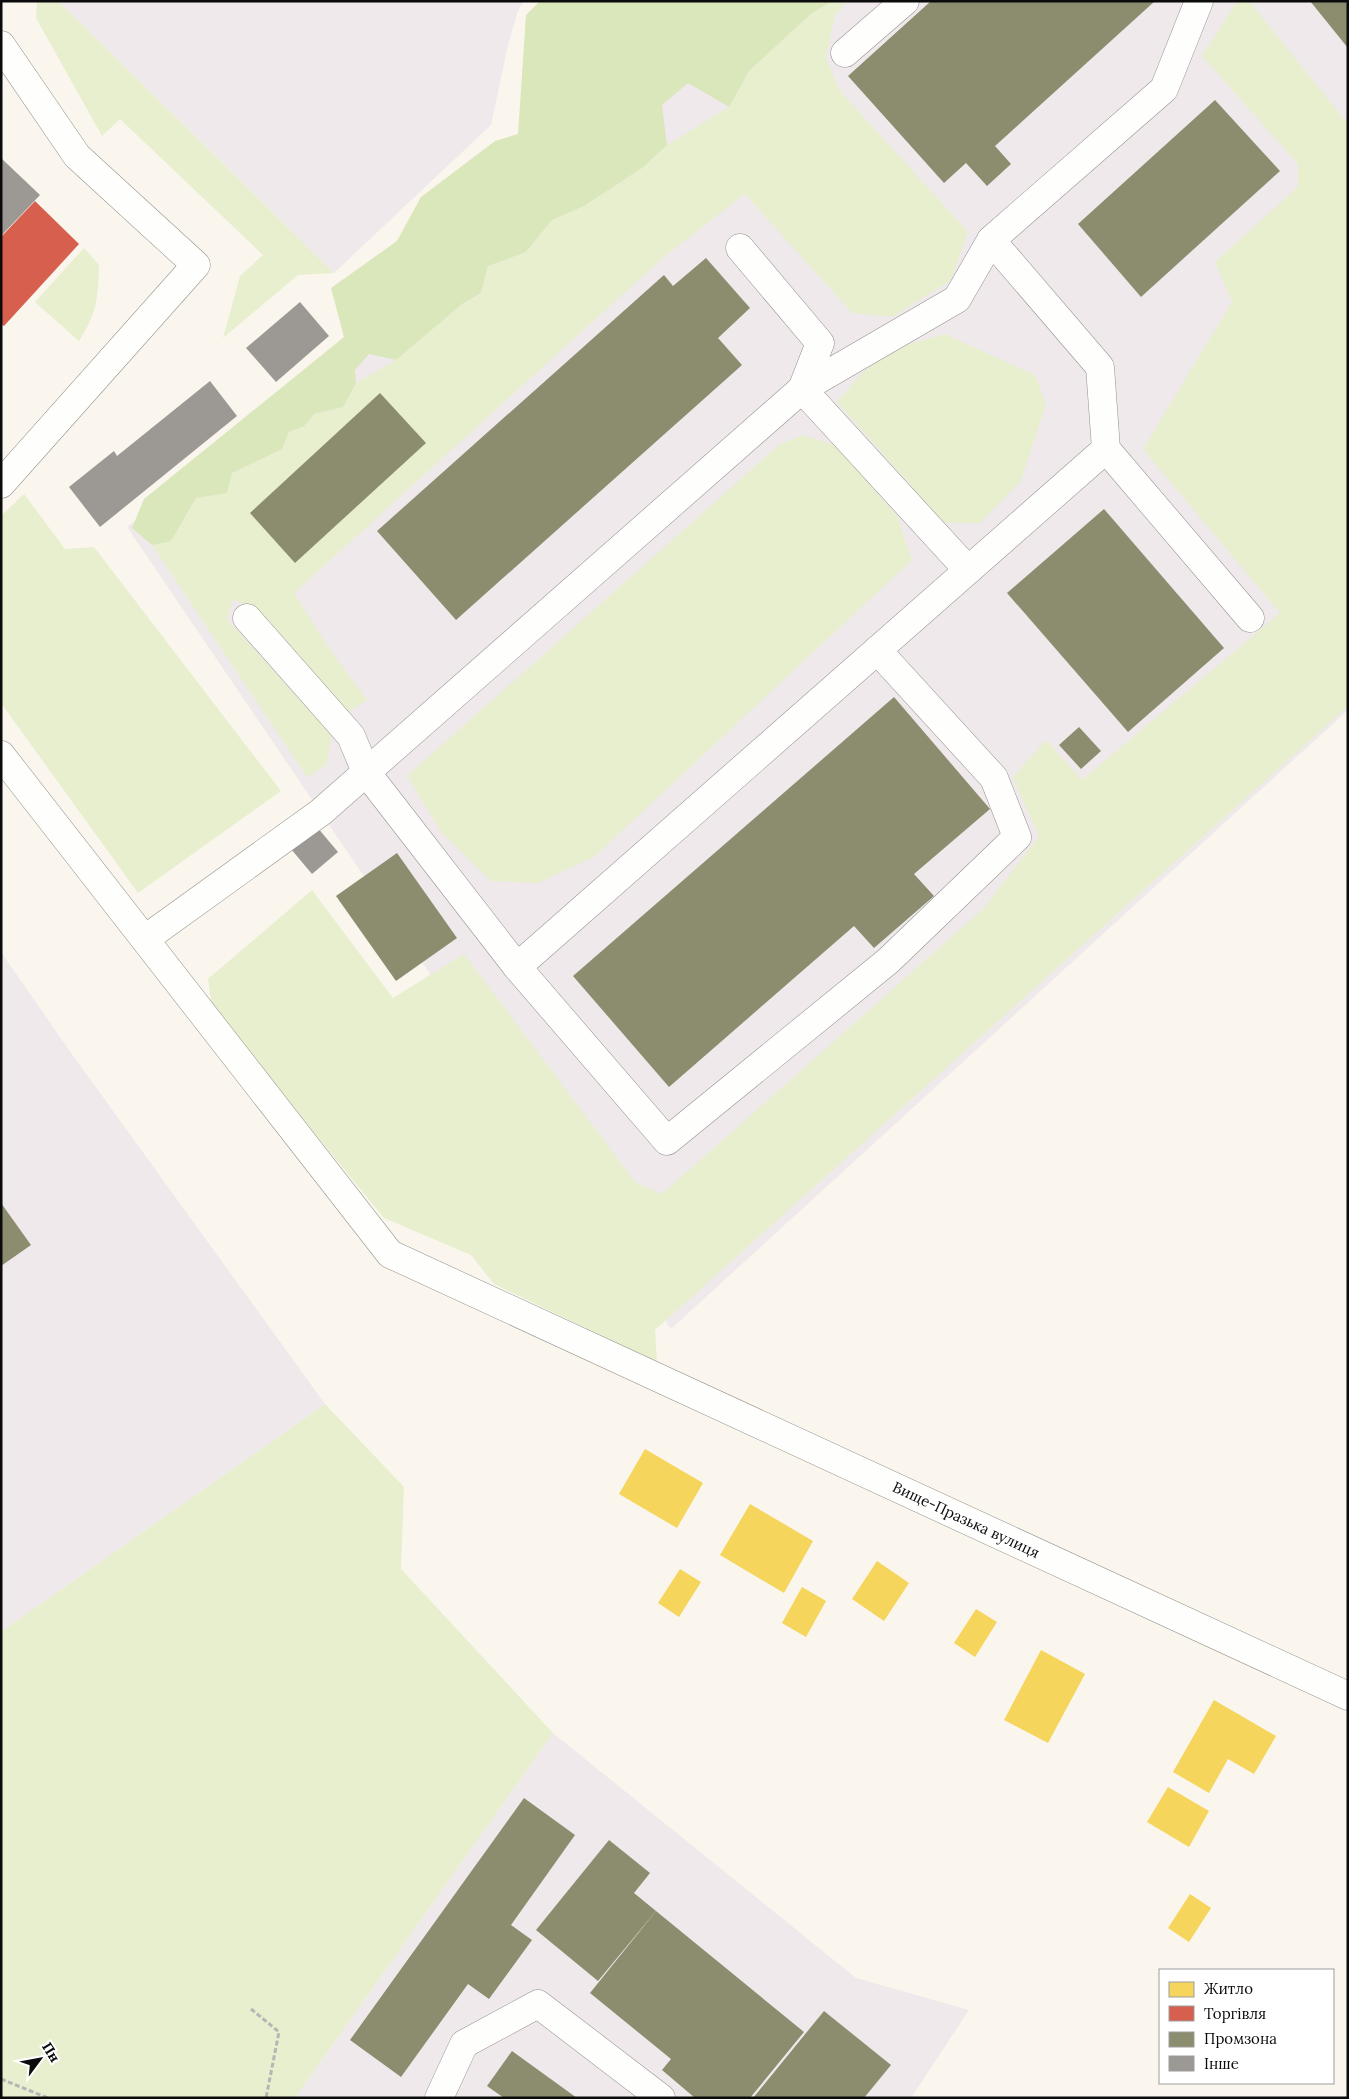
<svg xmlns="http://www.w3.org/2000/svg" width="1349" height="2099" viewBox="0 0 1349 2099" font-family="Lora,serif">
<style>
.industrial{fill:#f0e9ec}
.green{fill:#e7efce}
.forest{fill:#d9e7bb}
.homes{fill:#f6d55c}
.shops{fill:#d6604d}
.industry{fill:#8c8c6e}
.building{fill:#9c9894}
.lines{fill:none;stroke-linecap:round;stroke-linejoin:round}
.minor-casing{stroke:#93918d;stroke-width:29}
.path{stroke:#b7b6b5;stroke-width:3;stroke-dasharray:5 2.5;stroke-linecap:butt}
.minor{stroke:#fefefc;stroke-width:28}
.labels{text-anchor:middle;stroke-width:5;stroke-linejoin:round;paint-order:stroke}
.street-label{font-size:15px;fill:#0b0b0b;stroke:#fff}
</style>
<rect width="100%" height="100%" fill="#faf6ee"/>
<!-- industrial -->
<g class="industrial">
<path d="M58,1H524L518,11L508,45L491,125L334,273Z"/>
<path d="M777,1H1348V710L671,1329L127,527Z"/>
<path d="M1,952L69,1050L325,1404L1,1632Z"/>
<path d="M553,1733L856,1978L969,2010L911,2098H295Z"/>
</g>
<!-- green -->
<g class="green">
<path d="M37,1H58L334,273L298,275L223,338L240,276L263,255L120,119L102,136L36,18Z"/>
<path d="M832,1H847L835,15L826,58L840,91L968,232L951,280L892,317L852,313L745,194L665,256L294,593L330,650L367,700L348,712L267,618L233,599L227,619L332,736L326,765L307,777L152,545L171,541L196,498L226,493L232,473L282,449L289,432L304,426L314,414L343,407L356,383L396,360L462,304L481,294L488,266L526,252L552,220L584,206L642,168L667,145L729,107L749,71L812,13Z"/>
<path d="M1237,1H1249L1348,124V706L655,1330L657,1362L494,1284L471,1255L384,1218L212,1008L208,979L312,890L393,998L464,954L635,1182L662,1194L984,908L1039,837L1013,777L1046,740L1082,780L1280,613L1143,449L1232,302L1215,262L1298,187V164L1202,56Z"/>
<path d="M84,248L99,265C98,299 97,312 79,341L35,302Z"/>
<path d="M945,334L1035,375L1046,404L1021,481L980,523H944L837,402L862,373L899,347Z"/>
<path d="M804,435L836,446L897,516L912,560L594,857L538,883L491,881L442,833L407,776L779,445Z"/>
<path d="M24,494L65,549L94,547L281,791L138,893L1,703V516Z"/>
<path d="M325,1404L404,1487L401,1569L553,1733L295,2098H1V1632Z"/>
</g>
<!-- forest -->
<path class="forest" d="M540,1H832L812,13L749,71L729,107L688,83L662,105L667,145L642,168L584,206L552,220L526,252L488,266L481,293L462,304L396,360L369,354L355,370L356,383L343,407L314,414L304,426L289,432L282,449L232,473L227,493L196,498L171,541L152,545L132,528L144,499L344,337L331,288L397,241L421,197L495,141L518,134L526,15Z"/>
<!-- homes -->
<g class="homes">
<path d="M645,1449L703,1483L677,1528L619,1494Z"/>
<path d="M750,1504L813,1541L784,1593L720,1555Z"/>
<path d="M877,1561L909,1583L884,1621L852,1599Z"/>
<path d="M680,1569L701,1582L679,1617L658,1603Z"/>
<path d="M802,1587L826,1601L806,1637L782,1623Z"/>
<path d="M976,1609L997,1622L975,1657L954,1643Z"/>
<path d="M1041,1650L1085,1674L1048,1743L1004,1720Z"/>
<path d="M1214,1700L1276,1736L1254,1774L1228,1759L1209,1793L1173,1772Z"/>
<path d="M1168,1787L1209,1811L1189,1847L1147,1822Z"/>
<path d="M1190,1894L1211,1908L1189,1942L1168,1928Z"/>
</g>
<!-- shops -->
<path class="shops" d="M35,201L79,244L4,326L1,324V237Z"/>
<!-- industry -->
<g class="industry">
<path d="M931,1H1155L995,146L1011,164L987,186L966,163L944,183L848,76Z"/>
<path d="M1310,1H1348V48Z"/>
<path d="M1215,100L1280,171L1141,297L1078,224Z"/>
<path d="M706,258L750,308L718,338L742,365L456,620L377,531L664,275L673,286Z"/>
<path d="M380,393L426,443L295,563L250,513Z"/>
<path d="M1104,509L1224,648L1128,732L1007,593Z"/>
<path d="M894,697L990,809L914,874L934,896L874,948L854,926L669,1087L573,976Z"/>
<path d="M1079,727L1101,751L1081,769L1059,745Z"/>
<path d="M397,853L457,938L396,981L336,896Z"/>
<path d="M1,1203L31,1245L1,1266Z"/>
<path d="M524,1798L575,1835L511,1925L532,1940L489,1999L468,1984L401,2077L350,2040Z"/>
<path d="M609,1840L650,1873L634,1893L656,1911L598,1981L536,1930Z"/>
<path d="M656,1911L804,2032L750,2098H695L662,2070L671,2059L590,1993Z"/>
<path d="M824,2011L891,2065L864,2098H753Z"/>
<path d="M512,2051L577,2098H504L487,2086Z"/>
</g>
<!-- building -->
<g class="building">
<path d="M1,158L40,195L1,236Z"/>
<path d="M300,302L329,336L276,382L246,348Z"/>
<path d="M210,381L237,416L100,527L69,487L114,451L117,456Z"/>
<path d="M317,827L338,852L312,874L291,849Z"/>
</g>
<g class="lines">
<!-- minor casing -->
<g class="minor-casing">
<g id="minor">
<path d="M1,45L77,156L196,265L1,484"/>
<path d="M845,53L905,1"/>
<path d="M991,240L1100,367L1106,449L1250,618"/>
<path d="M740,248L820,343L802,389L968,570"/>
<path d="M247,618L351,736L366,772L517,967"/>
<path d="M877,650L994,778L1017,837L888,961L667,1141L517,967L1106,449"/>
<path d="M1,755L390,1254L1348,1696"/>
<path d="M145,939L321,812L802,389L957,299L991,240L1164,89L1199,1"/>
<path d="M439,2098L464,2044L538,2004L661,2098"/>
</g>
</g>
<!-- path -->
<g class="path">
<path d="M251,2009L279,2032L266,2098"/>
<path d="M1,2079L48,2098"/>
</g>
<!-- minor -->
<use href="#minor" class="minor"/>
</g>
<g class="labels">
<!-- street labels -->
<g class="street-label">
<text transform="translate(966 1520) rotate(25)" y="5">Вище-Празька вулиця</text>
</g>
</g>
<!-- border -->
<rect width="1349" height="2099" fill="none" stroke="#0b0b0b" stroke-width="5"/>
<!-- legend -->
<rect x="1159" y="1969" width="175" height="115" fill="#ffffff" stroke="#9d9d9d"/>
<rect x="1169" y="1982" width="25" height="15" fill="#f6d55c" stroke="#9d9d9d"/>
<text x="1204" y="1994" font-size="15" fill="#0b0b0b">Житло</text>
<rect x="1169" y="2006" width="25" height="15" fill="#d6604d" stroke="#9d9d9d"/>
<text x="1204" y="2019" font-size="15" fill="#0b0b0b">Торгівля</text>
<rect x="1169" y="2032" width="25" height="15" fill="#8c8c6e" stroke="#9d9d9d"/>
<text x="1204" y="2044" font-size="15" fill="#0b0b0b">Промзона</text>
<rect x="1169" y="2056" width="25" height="15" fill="#9c9894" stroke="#9d9d9d"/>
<text x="1204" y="2069" font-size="15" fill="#0b0b0b">Інше</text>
<!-- north arrow -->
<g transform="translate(40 2059) rotate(58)" stroke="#ffffff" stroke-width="4" paint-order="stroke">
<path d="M0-4L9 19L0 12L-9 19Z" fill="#0b0b0b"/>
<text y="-8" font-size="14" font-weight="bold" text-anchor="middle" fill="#0b0b0b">Пн</text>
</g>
</svg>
